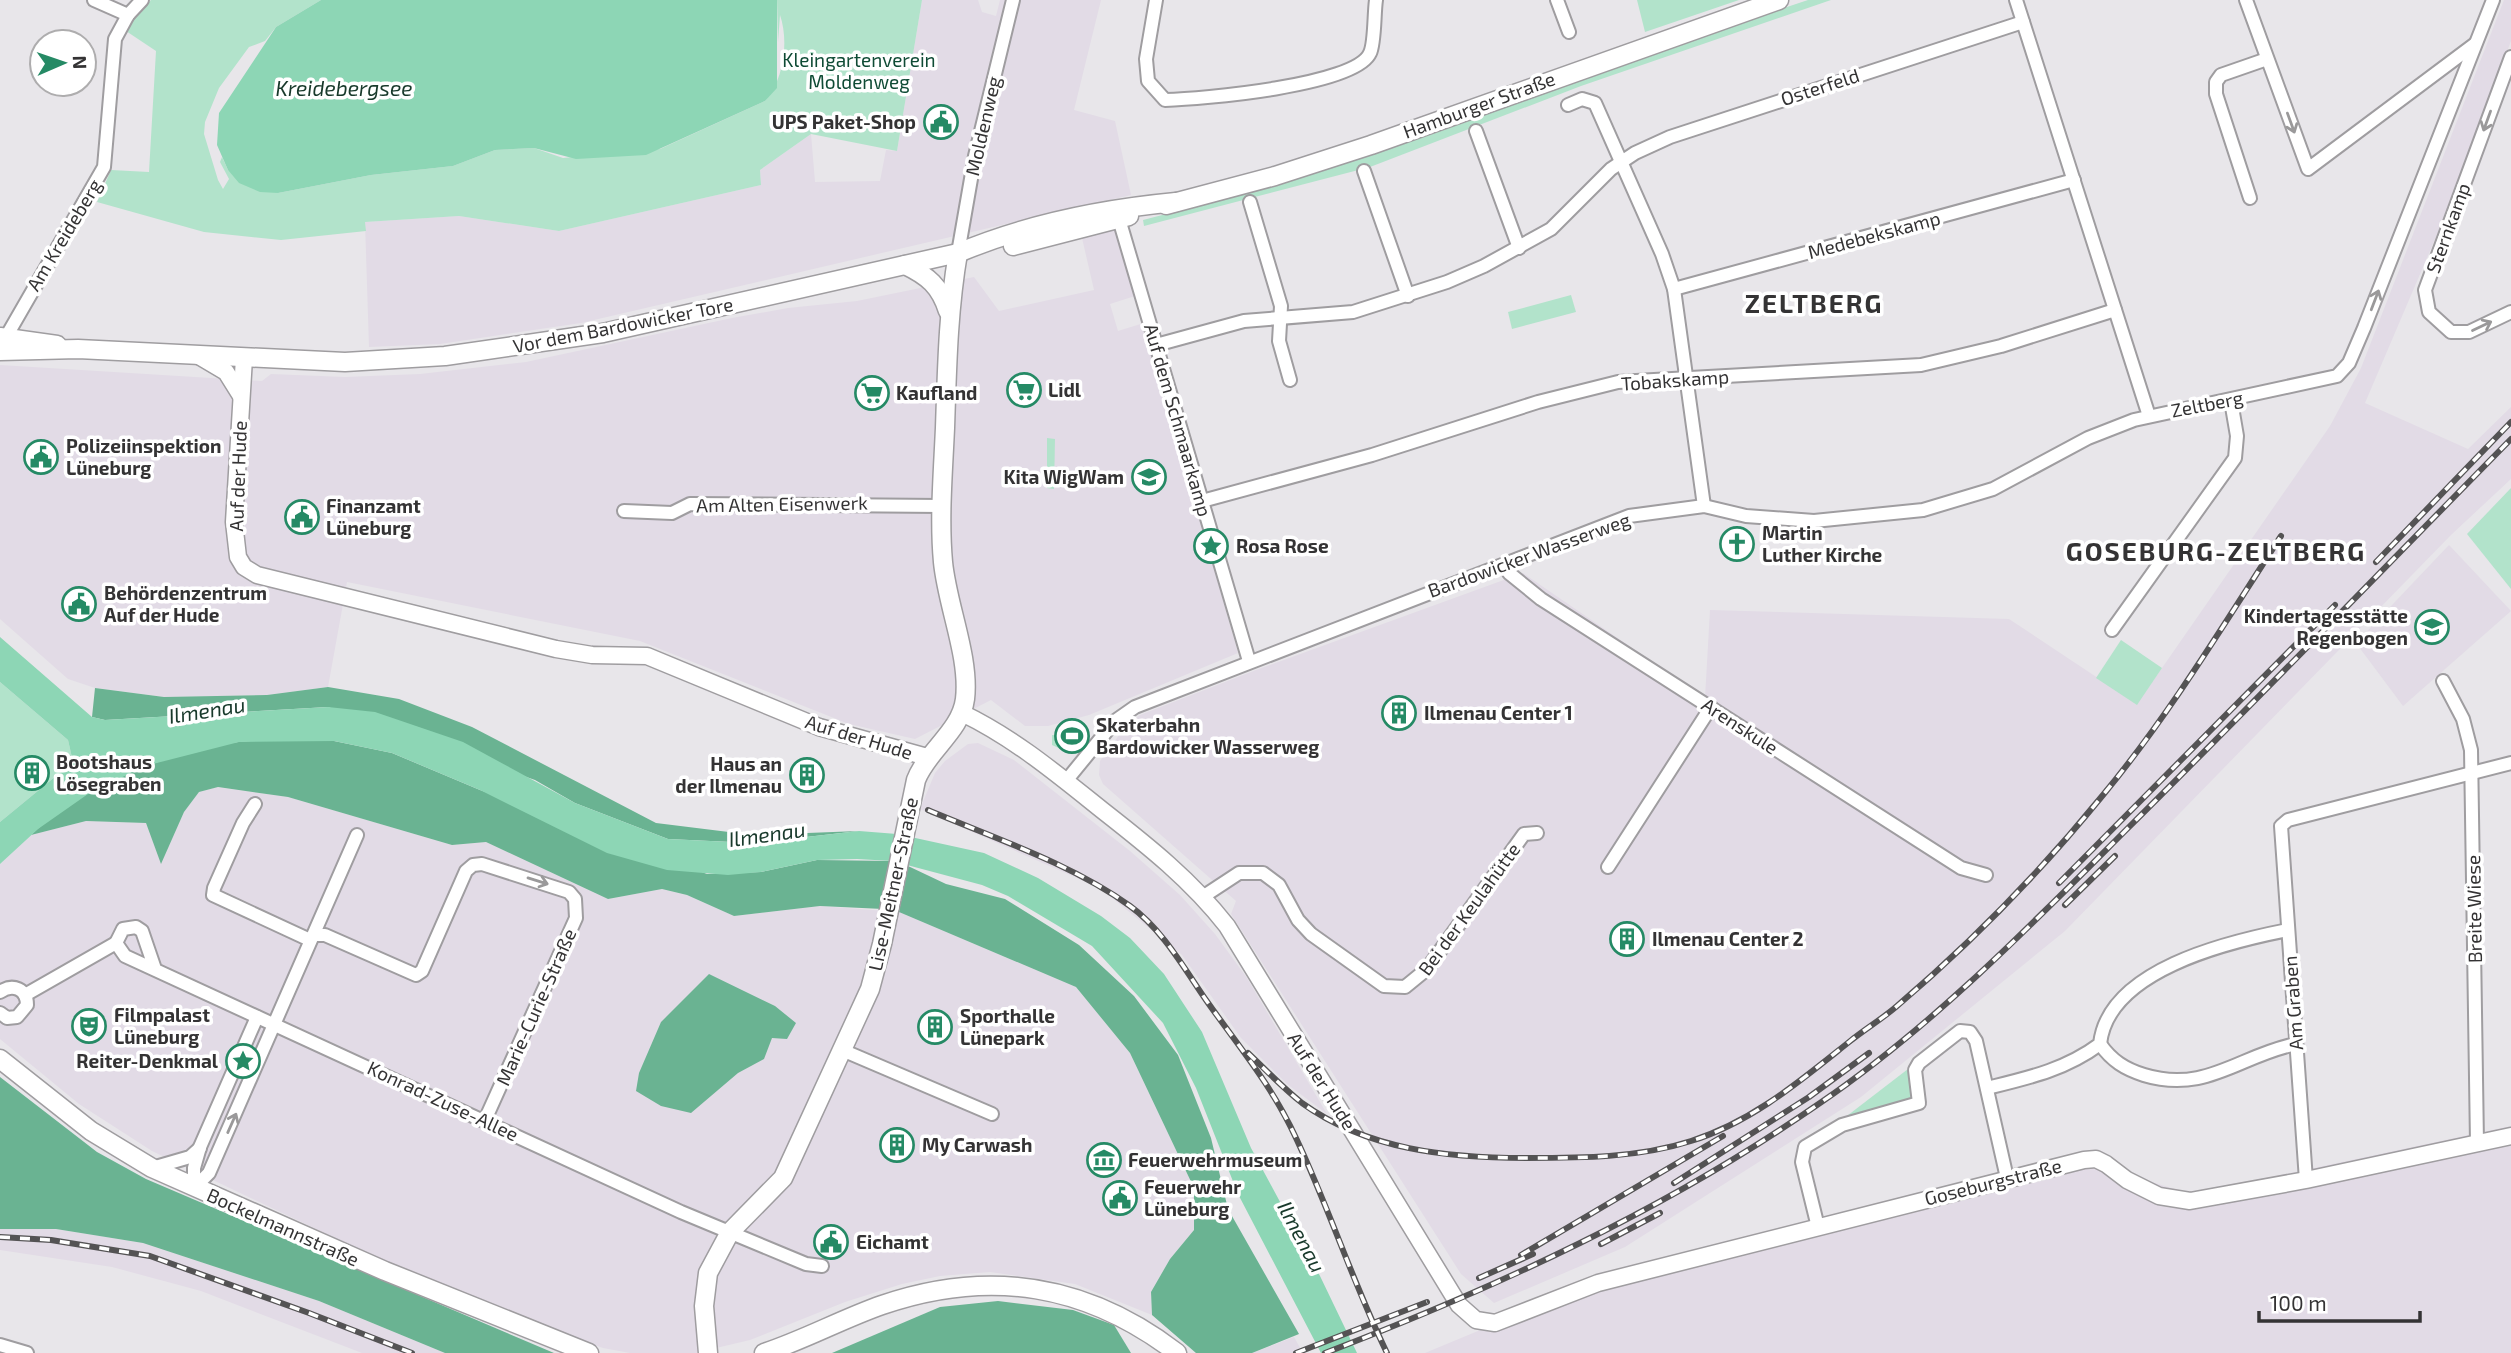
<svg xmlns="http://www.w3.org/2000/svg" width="2511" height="1353" viewBox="0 0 2511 1353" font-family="'Exo 2',sans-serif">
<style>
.built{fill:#e2dbe6}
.green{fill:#b2e3cb}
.forest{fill:#6ab392}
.water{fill:#8dd6b5}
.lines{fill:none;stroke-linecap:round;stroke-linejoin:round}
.minor-casing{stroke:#9f9da0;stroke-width:16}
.tertiary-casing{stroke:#9f9da0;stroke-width:19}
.secondary-casing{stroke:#9f9da0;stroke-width:21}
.minor{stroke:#fff;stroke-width:12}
.tertiary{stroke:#fff;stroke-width:16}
.secondary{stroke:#fff;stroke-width:18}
.rail-casing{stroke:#545354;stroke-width:6}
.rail{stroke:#fff;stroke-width:3.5;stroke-dasharray:10;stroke-linecap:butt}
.oneway{stroke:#9a999a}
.labels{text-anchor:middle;stroke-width:7;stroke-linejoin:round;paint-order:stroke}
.park-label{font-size:19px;fill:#0f4b35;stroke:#fff}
.street-label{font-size:19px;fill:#343334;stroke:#fff}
.poi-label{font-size:19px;font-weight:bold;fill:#343334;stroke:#fff;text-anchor:start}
.water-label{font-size:21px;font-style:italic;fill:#18392b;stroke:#fff}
.district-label{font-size:26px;font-weight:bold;letter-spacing:2px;fill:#343334;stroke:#fff}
</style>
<rect width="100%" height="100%" fill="#e8e6ea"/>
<!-- built -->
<g class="built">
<path d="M922,0H978L982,12L996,16L1000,0H1101L1074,110L1115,121L1131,195L581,323L440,344L369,347L365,222L459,216L559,231L761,185L760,170L811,134L815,182L880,181L886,150L897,151Z"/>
<path d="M2504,0H2511V41L2438,232L2365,403L2468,449L2511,407V479L2451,535L2065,931L1861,1097L1625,1247L1494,1303L1461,1274L1231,914L1236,901L1103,784L1099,775L1100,761L1125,727L1140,715L1256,670L1523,573L1705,698L1710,610L2009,619L2137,704L2330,426L2361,368Z"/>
<path d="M1117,229L1135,296L1110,304L1118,331L1144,323L1238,653L1089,715L1048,726H1025L991,700L915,739L849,724L640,641L347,582L328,687L267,695L164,697L95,688L68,679L0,619V365L262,381L271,374L345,377L420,374L526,362L732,318L788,308L857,301L974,277L999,311L1094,290L1082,238Z"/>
<path d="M2449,545L2511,611L2403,706L2356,643Z"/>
<path d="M978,743L1014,760L1130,851L1180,895L1215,934L1247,978L1327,1114L1287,1084L1241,1038L1182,955L1100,888L920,809L935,773L945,761L968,744Z"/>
<path d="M217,787L288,797L452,845L486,842L608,899L662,889L687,895L734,916L820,906L899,912L1076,987L1130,1053L1194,1188V1230L1170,1259L1151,1292L1152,1315L1075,1284L990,1272L940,1276L902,1284L845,1302L750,1340L695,1353H630L603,1348L527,1321L375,1257L152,1151L79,1104L0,1039V864L31,835L86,821L146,823L161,863L184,812L199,792Z"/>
<path d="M2511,1126V1353H1425L1622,1271L2102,1152L2134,1177L2192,1194Z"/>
<path d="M0,1229H56L143,1243L319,1301L445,1353H362L201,1291L112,1267L0,1250Z"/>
<path d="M1294,1337L1303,1353H1252Z"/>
</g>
<!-- green -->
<g class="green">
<path d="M151,0H321L276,27L265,41L249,47L219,88L205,122L204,134L218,180L223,189L229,179L220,162L222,157L228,170L278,193L371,175L453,166L495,150L534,148L563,158L660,149L765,101C784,80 789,41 780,15L778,42L777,0H922L897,151L811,134L760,170L761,185L559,231L459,216L365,222L366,231L281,240L204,232L97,202L111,170L149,172L156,51L126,31L138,12Z"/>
<path d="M1637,0H1739L1645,32Z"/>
<path d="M1808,0H1831L1581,86L1370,167L1144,226L1143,220L1262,189L1344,164L1660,49Z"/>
<path d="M1571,295L1576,312L1512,329L1508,312Z"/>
<path d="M1047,438L1055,439L1054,489L1047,488Z"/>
<path d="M2511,488V589L2467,534Z"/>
<path d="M2121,640L2162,668L2137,705L2096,678Z"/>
<path d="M0,682L68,740L73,762L0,822Z"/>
<path d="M1084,723C1084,736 1079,750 1063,750L1052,745V735L1066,736Z"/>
<path d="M1908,1069L1912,1098L1843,1119Z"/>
</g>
<!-- forest -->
<g class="forest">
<path d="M328,687L399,699L472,727L656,823L753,835L859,831L753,843L668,839L575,803L535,780L328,707L105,720L92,717L95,688L164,697L267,695Z"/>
<path d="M334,741L392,753L480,790L707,874L761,872L817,860L892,861L883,909L820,906L734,916L687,895L662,889L608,899L486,842L452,845L288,797L218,787L199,792L184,812L161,864L146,823L86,821L31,835C85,785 165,753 238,742C269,738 303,741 334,741Z"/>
<path d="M908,866L946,884L1005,899L1079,945L1134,996L1178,1055L1211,1138L1228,1209L1299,1334L1252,1353H1196L1152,1315L1151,1292L1170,1259L1194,1230V1188L1130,1053L1076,987L899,912Z"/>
<path d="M709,974L775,1006L796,1023L787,1039L772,1038L764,1059L738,1073L691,1113L661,1106L636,1091L639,1073L661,1022Z"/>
<path d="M0,1077L97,1152L146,1179L554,1353H445L319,1301L143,1243L56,1229H0Z"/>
<path d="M998,1301L1073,1310L1114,1325L1131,1353H832L940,1307Z"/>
</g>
<!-- water -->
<g class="water">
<path d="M321,0H777V88L765,101L646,155L576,159L534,148L495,150L453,166L371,175L278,193L260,192L239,183L228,170L217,145L219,113L276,27Z"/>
<path d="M0,637L92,717L105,720L328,707L375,712L463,742L575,803L668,839L753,843L859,831L897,834L984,853L1038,878L1101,916L1130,938L1164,974L1202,1032L1251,1148L1320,1276L1357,1353H1321L1238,1194L1196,1088L1163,1023L1092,946L1008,896L982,885L892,861L857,859L817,860L761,872L728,875L667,870L607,853L480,790L392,753L334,741L239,742L145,766L88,794L38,829L0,864V822L73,762L68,740L0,682Z"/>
</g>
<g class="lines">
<!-- minor casing -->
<g class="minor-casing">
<g id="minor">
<path d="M94,0L128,15"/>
<path d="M1156,0L1146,59L1148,81L1165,100C1200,99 1356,86 1370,53C1375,43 1374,13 1376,0"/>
<path d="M1557,0L1569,32"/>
<path d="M2016,0L2149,416"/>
<path d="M2246,0L2308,169L2475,44"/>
<path d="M2511,57L2425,290L2429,312L2451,332H2469L2511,312"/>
<path d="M1568,105L1582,99L1595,103L1662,254L1674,289L1704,506"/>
<path d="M1476,131L1519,248"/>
<path d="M1364,171L1408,296"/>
<path d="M2250,198L2216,94V82L2221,75L2267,59"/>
<path d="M1250,202L1281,306L1279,341L1290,380"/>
<path d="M1119,219L1249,661"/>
<path d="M958,253L975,156L1013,0"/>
<path d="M1674,289L2074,180"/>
<path d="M2,344L104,167L115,39L128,15L142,0"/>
<path d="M1156,345L1244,321L1353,312L1447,282L1484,266L1551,229L1611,169L1635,153L1670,137L2023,22"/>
<path d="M1202,501L1372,455L1538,402L1618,382L1921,365L2001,346L2115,310"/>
<path d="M624,511L672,513L690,504L942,506"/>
<path d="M1507,562L1509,573L1541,599L1961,868L1986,875"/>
<path d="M2112,630L2235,458L2237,436L2231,401"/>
<path d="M2443,681L2463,719L2471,750L2477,1143"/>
<path d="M1066,781L1115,721L1135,707L1629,516L1704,506L1746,516L1814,521L1923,510L1993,489L2088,438L2134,420L2337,376L2349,363L2364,328L2493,0"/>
<path d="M255,804L243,823L214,888L213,895L310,940"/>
<path d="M1608,867L1711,707"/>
<path d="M1204,896L1239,873H1263L1279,885L1298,920L1311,934L1384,986L1405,987L1427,969L1524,834L1537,833"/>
<path d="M316,935H325L416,975L422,971L466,871L473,865L482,864L569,892L575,899L576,918L485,1120"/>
<path d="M155,969L142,931L136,927L123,929L116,943L125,956L681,1212L806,1264L822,1266"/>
<path d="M0,992C13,983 27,989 27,1005L17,1017L7,1018L0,1013"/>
<path d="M25,995L116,943"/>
<path d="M2100,1044C2112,1061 2125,1069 2144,1075C2206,1094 2240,1055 2296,1044"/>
<path d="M842,1050L992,1114"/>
<path d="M1987,1088C2028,1078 2065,1070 2100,1044C2108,970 2227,942 2288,930"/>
<path d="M152,1168L190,1157L200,1148"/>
<path d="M2306,1180L2281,826L2288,820L2511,763"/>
<path d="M194,1188L209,1173L357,835"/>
<path d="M194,1188V1168L200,1147L257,1017"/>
<path d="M1818,1227L1802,1162L1805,1147L1842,1125L1919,1103L1915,1070L1919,1063L1960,1031L1970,1032L1976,1041L2007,1178"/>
<path d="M0,1345L27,1353"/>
</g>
</g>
<!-- tertiary casing -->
<g class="tertiary-casing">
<g id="tertiary">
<path d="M199,356L226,372L241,396"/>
<path d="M244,358L234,522L238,557L244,567L257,575L556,649L592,655L647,656L819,727L927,757"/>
<path d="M962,713C1014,738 1057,774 1102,810C1148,846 1191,880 1227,926L1459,1305L1476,1320L1495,1323L1598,1283L2084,1160L2096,1159L2106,1164L2127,1180L2159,1196L2190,1201L2306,1180L2511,1136"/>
</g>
</g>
<!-- secondary casing -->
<g class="secondary-casing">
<g id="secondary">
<path d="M1166,205L1275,176L1371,145L1779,0"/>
<path d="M1013,246L1129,216"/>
<path d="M905,265C928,276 940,286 948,311"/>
<path d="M0,337L57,345"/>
<path d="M0,351L78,349L345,362L445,356L603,333L958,253C1027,224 1102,209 1176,202"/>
<path d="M0,1059L91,1131L152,1168L385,1271L589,1353"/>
<path d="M708,1353L704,1306L708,1273L730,1232L783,1178L870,989L882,944L916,780C927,751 961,731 965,699C970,657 947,605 943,562C939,518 943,473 945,428C947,369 948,311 958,253"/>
<path d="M764,1353C804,1340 842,1319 882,1305C990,1268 1087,1284 1177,1353"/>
</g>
</g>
<!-- minor -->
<use href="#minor" class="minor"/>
<!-- tertiary -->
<use href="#tertiary" class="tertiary"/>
<!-- secondary -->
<use href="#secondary" class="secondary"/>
<!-- rail casing -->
<g class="rail-casing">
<g id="rail">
<path d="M2376,562L2511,422"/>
<path d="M928,810C994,838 1072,864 1130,906C1162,929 1184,968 1206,1000C1239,1047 1271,1084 1296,1138C1329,1208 1353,1283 1387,1353"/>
<path d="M2059,883L2335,605"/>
<path d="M2065,905L2115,856"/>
<path d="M1248,1053C1266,1070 1283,1088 1302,1103C1367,1150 1448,1158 1526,1158C1581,1158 1638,1158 1691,1141C1752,1122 1800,1081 1849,1042C1865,1029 1882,1019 1897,1006C1971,943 2042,870 2103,795C2170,714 2224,624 2281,536"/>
<path d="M1674,1183L1809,1097L1869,1053"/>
<path d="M0,1237L51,1240L150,1256L309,1313L412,1353"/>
<path d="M1601,1244L1660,1213"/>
<path d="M1521,1255L1723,1136"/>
<path d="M1479,1278L1533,1254"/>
<path d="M1296,1353L1427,1302"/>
<path d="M1325,1353C1498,1287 1667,1209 1820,1103C1933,1026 2030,926 2126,830C2256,701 2383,569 2511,439"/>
</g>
</g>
<!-- rail -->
<use href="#rail" class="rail"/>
</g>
<!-- one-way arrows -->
<defs><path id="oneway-shaft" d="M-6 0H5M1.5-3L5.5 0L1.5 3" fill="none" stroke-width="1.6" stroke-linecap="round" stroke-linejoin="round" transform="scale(1.75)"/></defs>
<g class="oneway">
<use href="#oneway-shaft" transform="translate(2487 121) rotate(110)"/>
<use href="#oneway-shaft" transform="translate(2291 123) rotate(70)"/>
<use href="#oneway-shaft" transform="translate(2375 300) rotate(-69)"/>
<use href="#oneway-shaft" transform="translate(2482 326) rotate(-25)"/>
<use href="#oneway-shaft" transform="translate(538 881) rotate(17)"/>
<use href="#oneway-shaft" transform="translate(232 1123) rotate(-66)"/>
</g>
<!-- icons -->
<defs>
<g id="civic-ring" transform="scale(1.75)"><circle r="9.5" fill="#fff" stroke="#258a65" stroke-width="1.5"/><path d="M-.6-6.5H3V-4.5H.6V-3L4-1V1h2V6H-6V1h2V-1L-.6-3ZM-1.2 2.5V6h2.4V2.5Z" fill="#258a65"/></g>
<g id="supermarket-ring" transform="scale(1.75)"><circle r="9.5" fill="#fff" stroke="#258a65" stroke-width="1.5"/><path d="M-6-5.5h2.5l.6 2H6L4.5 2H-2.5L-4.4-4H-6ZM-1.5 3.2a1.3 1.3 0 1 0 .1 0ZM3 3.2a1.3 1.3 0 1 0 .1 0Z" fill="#258a65"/></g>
<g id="school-ring" transform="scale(1.75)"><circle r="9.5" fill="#fff" stroke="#258a65" stroke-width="1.5"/><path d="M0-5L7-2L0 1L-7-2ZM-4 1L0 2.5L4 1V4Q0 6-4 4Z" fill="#258a65"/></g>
<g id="church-ring" transform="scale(1.75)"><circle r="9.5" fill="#fff" stroke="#258a65" stroke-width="1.5"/><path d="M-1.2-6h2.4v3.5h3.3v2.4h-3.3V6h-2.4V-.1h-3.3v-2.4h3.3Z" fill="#258a65"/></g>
<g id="sight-ring" transform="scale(1.75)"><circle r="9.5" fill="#fff" stroke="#258a65" stroke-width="1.5"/><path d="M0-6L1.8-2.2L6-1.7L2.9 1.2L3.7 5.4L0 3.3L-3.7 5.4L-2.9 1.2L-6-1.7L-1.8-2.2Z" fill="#258a65"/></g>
<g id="building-ring" transform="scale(1.75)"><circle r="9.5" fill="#fff" stroke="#258a65" stroke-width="1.5"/><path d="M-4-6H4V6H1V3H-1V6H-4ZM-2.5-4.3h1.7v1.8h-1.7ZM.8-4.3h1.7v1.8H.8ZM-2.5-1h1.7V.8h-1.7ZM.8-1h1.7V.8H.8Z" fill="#258a65"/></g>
<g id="stadium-ring" transform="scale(1.75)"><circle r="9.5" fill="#fff" stroke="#258a65" stroke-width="1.5"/><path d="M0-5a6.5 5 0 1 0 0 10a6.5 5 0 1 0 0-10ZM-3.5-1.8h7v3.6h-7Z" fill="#258a65"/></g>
<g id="theatre-ring" transform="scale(1.75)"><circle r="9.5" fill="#fff" stroke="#258a65" stroke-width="1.5"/><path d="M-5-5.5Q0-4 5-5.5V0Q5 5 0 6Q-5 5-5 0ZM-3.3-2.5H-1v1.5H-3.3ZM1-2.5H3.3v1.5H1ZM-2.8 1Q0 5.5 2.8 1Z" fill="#258a65"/></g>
<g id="museum-ring" transform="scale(1.75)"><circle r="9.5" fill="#fff" stroke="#258a65" stroke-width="1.5"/><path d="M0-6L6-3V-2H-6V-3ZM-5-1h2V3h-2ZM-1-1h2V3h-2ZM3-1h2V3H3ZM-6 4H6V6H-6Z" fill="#258a65"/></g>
</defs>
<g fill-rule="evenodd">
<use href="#civic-ring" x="941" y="122"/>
<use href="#supermarket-ring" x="1024" y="390"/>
<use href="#supermarket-ring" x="872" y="393"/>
<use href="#civic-ring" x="41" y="457"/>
<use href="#school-ring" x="1149" y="477"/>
<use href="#civic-ring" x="302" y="517"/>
<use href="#church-ring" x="1737" y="544"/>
<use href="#sight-ring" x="1211" y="546"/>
<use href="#civic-ring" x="79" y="604"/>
<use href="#school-ring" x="2432" y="627"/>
<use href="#building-ring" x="1399" y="713"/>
<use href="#stadium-ring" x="1072" y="736"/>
<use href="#building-ring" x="32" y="773"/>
<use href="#building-ring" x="807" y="775"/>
<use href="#building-ring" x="1627" y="939"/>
<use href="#theatre-ring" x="89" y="1026"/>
<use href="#building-ring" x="935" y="1027"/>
<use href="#sight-ring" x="243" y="1061"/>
<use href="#building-ring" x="897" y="1145"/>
<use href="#museum-ring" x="1104" y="1160"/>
<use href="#civic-ring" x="1120" y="1198"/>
<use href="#civic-ring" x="831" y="1242"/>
</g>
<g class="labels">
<!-- park labels -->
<g class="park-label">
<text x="859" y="67">Kleingartenverein<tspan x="859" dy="22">Moldenweg</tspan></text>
</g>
<!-- street labels -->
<g class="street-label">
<text transform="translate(1820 87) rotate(-18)" y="7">Osterfeld</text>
<text transform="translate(1479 105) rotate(-20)" y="7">Hamburger Straße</text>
<text transform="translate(983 126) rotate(-77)" y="7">Moldenweg</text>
<text transform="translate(2448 228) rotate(-70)" y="7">Sternkamp</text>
<text transform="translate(64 235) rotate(-59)" y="7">Am Kreideberg</text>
<text transform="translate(1874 235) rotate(-15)" y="7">Medebekskamp</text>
<text transform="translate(623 325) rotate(-11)" y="7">Vor dem Bardowicker Tore</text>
<text transform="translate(1675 380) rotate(-4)" y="7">Tobakskamp</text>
<text transform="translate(2207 404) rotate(-11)" y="7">Zeltberg</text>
<text transform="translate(1178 420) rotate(74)" y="7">Auf dem Schmaarkamp</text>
<text transform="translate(238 476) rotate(-88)" y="7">Auf der Hude</text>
<text transform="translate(782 504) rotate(-1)" y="7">Am Alten Eisenwerk</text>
<text transform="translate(1529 555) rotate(-20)" y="7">Bardowicker Wasserweg</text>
<text transform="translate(1740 726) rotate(33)" y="7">Arenskule</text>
<text transform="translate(859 737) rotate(17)" y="7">Auf der Hude</text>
<text transform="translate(893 884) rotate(-78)" y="7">Lise-Meitner-Straße</text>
<text transform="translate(1469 909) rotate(-54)" y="7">Bei der Keulahütte</text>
<text transform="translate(2474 909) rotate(-91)" y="7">Breite Wiese</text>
<text transform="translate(2293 1003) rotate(-94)" y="7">Am Graben</text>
<text transform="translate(536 1007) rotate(-66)" y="7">Marie-Curie-Straße</text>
<text transform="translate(1322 1081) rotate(58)" y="7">Auf der Hude</text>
<text transform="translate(443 1101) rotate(25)" y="7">Konrad-Zuse-Allee</text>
<text transform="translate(1993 1182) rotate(-14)" y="7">Goseburgstraße</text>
<text transform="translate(283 1227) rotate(24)" y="7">Bockelmannstraße</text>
</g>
<!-- poi labels -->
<g class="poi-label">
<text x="916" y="129" text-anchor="end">UPS Paket-Shop</text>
<text x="1048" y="397">Lidl</text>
<text x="896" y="400">Kaufland</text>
<text x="66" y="453">Polizeiinspektion<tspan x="66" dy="22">Lüneburg</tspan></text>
<text x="1124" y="484" text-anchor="end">Kita WigWam</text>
<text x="326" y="513">Finanzamt<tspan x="326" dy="22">Lüneburg</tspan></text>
<text x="1762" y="540">Martin<tspan x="1762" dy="22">Luther Kirche</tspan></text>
<text x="1236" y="553">Rosa Rose</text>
<text x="104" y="600">Behördenzentrum<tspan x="104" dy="22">Auf der Hude</tspan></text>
<text x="2408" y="623" text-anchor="end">Kindertagesstätte<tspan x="2408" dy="22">Regenbogen</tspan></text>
<text x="1424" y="720">Ilmenau Center 1</text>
<text x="1096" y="732">Skaterbahn<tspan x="1096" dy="22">Bardowicker Wasserweg</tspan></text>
<text x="56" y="769">Bootshaus<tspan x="56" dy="22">Lösegraben</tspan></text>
<text x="782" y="771" text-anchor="end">Haus an<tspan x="782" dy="22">der Ilmenau</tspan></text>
<text x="1652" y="946">Ilmenau Center 2</text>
<text x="114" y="1022">Filmpalast<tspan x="114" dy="22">Lüneburg</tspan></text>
<text x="960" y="1023">Sporthalle<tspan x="960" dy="22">Lünepark</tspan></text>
<text x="218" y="1068" text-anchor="end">Reiter-Denkmal</text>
<text x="922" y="1152">My Carwash</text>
<text x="1128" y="1167">Feuerwehrmuseum</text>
<text x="1144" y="1194">Feuerwehr<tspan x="1144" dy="22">Lüneburg</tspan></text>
<text x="856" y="1249">Eichamt</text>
</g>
<!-- water labels -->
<g class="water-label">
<text x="344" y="96">Kreidebergsee</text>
<text transform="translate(207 711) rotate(-9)" y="7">Ilmenau</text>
<text transform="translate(767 835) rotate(-8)" y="7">Ilmenau</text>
<text transform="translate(1301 1237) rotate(62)" y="7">Ilmenau</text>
</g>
<!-- district labels -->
<g class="district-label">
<text x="1814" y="313">ZELTBERG</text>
<text x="2216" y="561">GOSEBURG-ZELTBERG</text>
</g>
</g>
<!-- north arrow -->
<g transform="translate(63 63) rotate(88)"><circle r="33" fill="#ffffff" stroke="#aeadae" stroke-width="2"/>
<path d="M0-5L12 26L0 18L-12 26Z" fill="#258a65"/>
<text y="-10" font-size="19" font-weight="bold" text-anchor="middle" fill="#343334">N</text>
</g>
<!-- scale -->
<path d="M2259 1311v10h161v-10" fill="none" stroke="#343334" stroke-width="3.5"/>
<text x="2270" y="1311" font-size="21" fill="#343334" stroke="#ffffff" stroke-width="5" paint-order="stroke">100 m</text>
</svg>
